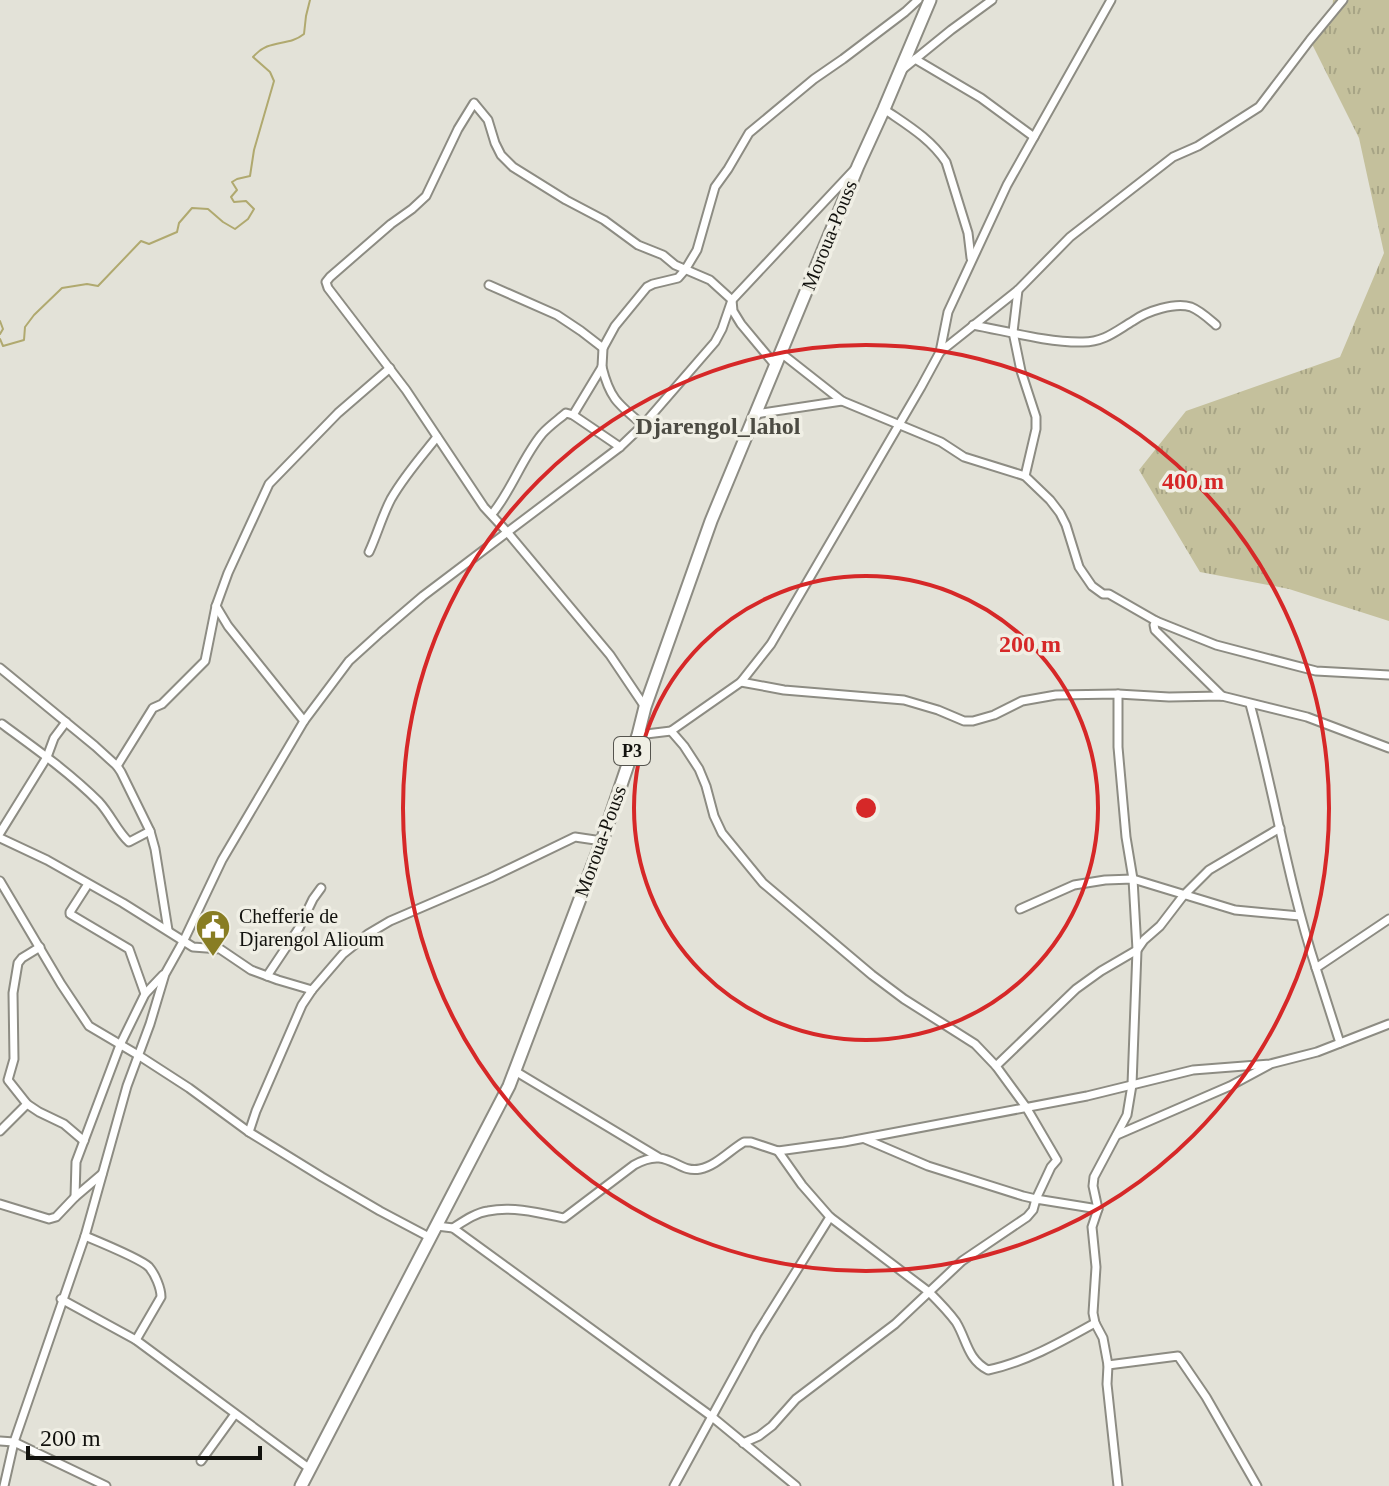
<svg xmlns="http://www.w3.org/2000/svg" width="1389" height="1486" viewBox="0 0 1389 1486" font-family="Georgia,serif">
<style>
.grass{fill:url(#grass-tufts)}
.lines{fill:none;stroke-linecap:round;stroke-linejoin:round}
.stream{stroke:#b0a96f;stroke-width:2}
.street-casing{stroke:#8d8c83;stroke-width:11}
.primary-casing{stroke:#8d8c83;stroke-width:15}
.street{stroke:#fff;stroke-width:7}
.primary{stroke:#fff;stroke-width:11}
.ring{fill:none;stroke:#d62828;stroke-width:4}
.labels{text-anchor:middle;stroke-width:7;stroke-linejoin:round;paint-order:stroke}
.shield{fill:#f0efe5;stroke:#55544e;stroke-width:2}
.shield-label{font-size:18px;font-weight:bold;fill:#12120e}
.street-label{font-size:20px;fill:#12120e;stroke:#f0efe5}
.poi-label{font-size:20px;fill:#12120e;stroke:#f0efe5;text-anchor:start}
.quarter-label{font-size:24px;font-weight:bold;fill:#4c4b43;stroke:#f0efe5}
.centre{fill:#d62828;stroke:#f0efe5;stroke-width:4}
.ring-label{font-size:24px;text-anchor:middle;font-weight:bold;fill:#d62828;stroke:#f0efe5;stroke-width:7;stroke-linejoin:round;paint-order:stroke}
</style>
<defs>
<pattern id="grass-tufts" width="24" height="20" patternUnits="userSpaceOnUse" patternTransform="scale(2)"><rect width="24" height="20" fill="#c4c09c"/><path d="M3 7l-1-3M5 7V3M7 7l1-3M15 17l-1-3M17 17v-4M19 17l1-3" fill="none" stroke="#a7a485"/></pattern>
</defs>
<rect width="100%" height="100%" fill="#e3e2d8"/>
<!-- grass -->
<path class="grass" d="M1333,0H1389V621L1289,589L1200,572L1139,470L1186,411L1340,357L1384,253L1359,138L1310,40L1332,13Z"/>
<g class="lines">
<!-- stream -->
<g class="stream">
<path d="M0,321L3,329L0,334"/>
<path d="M0,339L3,346L24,340L25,327L34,315L62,288L87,284L98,286L141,241L149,244L177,232L179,223L192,208L208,209L223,222L235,229L248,219L254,209L246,201L234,202L231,197L237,190L232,182L237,179L250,176L254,150L274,81L270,72L253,57C269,38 288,47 304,34L306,16L310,0"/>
</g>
<!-- street casing -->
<g class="street-casing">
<g id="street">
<path d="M915,59L981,98L1034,137"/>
<path d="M903,69L951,30L992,0"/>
<path d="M884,109C907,125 930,138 946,162L968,233L971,258"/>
<path d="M489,285L557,315L581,331L603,348"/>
<path d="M1018,290L1013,332L1021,371L1036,417V429L1025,476"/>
<path d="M973,325C1006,331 1050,343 1083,342C1104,342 1116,331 1133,321C1147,311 1175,302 1191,307C1201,311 1209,319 1216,325"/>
<path d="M940,352L1018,290L1070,237L1173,157L1198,146L1259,107L1310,40L1343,0"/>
<path d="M781,353L842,401L941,442L964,457L1025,476L1050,500L1060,513L1066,525L1079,567L1092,586L1103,594H1109L1156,621L1216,645L1316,671L1389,675"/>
<path d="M602,367C610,399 618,404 643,425"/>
<path d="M755,414L842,401"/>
<path d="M573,415L602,367L603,348L615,326L647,287L653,284L678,278L685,270L697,250L715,187L728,169L749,133L814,79L843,59L905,12L918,0"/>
<path d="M492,514C512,490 522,458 542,434C549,426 558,420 566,413L573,415L620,447"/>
<path d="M369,552C377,535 382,516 391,499C404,476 421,457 437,437"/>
<path d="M216,606L228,626L304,721"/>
<path d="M1156,621L1154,625L1155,630L1222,696"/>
<path d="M0,668L95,746L117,766L121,772L150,831L155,849L168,930"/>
<path d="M741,682L784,690L904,700L938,710L964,721H973L994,715L1022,701L1056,695L1118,694L1169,697L1222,696L1307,717L1389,748"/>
<path d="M1118,694V747L1126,837L1133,879L1137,950L1132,1085L1127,1115L1094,1177L1093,1186L1098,1209L1092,1227L1096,1267L1093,1313L1095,1323L1103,1338L1108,1365L1107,1384L1118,1486"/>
<path d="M1250,704C1274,792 1288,882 1316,968"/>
<path d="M645,707L610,655L508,533L484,507L406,390L328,288L326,282L330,277L391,224L412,209L426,196L458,129L474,103L488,120L495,143L501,155L513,167L566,200L604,220L638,245L663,255L675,265L710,280L732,300L733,311L741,324L776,366"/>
<path d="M2,724C35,748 70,773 99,802C111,815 117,831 129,842L150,831"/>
<path d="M671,731L684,746L699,769L706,786L714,816L722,833L763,883L872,975L904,999L975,1044L996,1066L1026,1107L1057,1160L1051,1167L1036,1199L1023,1196L928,1166L865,1139"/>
<path d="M638,735L671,731L741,682L771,644L921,387L940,352L948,312L1007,185L1111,0"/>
<path d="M117,766L153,708L162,704L205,661L216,606L228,573L269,484L338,413L390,368"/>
<path d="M0,833L47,757L54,738L66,722"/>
<path d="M0,838L47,860L123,903L193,947L220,949L251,970L278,980L312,990"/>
<path d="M0,881L61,984L89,1026L138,1055L189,1088L249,1132L322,1177L380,1211L431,1238"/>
<path d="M88,884L70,912V914L129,949L145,994"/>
<path d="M1020,909L1074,885L1105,880L1133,879L1235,910L1300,916"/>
<path d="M40,947L22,958L18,963L13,993L14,1059L8,1080L27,1104L39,1112L64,1124L84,1141"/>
<path d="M267,976L299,928L313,899L321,888"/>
<path d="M1340,1043L1316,968L1389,919"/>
<path d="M996,1066L1076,989L1101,971L1137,950L1144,940L1160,926L1183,896L1209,870L1280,828"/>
<path d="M515,1071L658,1157"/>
<path d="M0,1131L27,1104"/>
<path d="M249,1132L256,1111L302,1005L312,990L343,954L368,934L390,921L490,878L575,837L602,841"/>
<path d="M1117,1135L1230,1086L1269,1065"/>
<path d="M778,1151L802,1185L830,1217L929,1292C938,1301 948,1311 956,1322C967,1340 967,1359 988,1370C1026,1362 1061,1342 1095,1323"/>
<path d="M75,1197L76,1162L120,1045L145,994L163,975"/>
<path d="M0,1204L49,1219L56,1217L75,1197L102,1174"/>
<path d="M437,1226L453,1228L711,1416L796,1486"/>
<path d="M453,1228C464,1221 475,1213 488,1211C513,1206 540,1213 564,1218L634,1165C669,1145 676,1174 700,1169C716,1166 730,1150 744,1142H751L778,1151L844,1142L1087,1096L1193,1070L1270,1064L1317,1052L1389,1024"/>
<path d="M85,1236C97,1241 141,1259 149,1267C155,1274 161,1288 161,1297L136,1340"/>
<path d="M61,1299L136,1340L310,1469"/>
<path d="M1108,1365L1178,1356L1206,1397L1257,1486"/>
<path d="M0,1441L14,1442L106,1486"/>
<path d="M743,1443L759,1436L772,1426L796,1399L895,1324L962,1261L1027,1217L1033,1210L1036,1199L1098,1209"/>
<path d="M201,1461L235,1414"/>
<path d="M4,1486L14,1442L85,1236L127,1086L150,1024L165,974L184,940L222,860L304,721L349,661L381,632L423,596L620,447L643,425L715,342L722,329L732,300L854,170"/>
<path d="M674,1486L757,1334L830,1217"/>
</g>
</g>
<!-- primary casing -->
<g class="primary-casing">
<path id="primary" d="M301,1486L509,1086L602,841L638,735L645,707L711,521L858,166L884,109L930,0"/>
</g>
<!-- street -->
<use href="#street" class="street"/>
<!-- primary -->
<use href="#primary" class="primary"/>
</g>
<!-- distance rings -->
<g class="ring">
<circle cx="866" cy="808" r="232"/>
<circle cx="866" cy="808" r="463"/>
</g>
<!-- icons -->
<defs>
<g id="civic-pin" transform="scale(1.8)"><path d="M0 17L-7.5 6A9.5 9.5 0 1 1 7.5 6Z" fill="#887d23" stroke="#f0efe5"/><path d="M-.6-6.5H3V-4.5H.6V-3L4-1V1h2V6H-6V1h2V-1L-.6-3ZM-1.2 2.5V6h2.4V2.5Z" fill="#fff"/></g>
</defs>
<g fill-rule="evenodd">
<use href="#civic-pin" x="213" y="927"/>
</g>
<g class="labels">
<!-- shield labels -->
<rect class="shield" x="614" y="737" width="36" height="28" rx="6"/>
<g class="shield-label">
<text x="632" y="757">P3</text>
</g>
<!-- street labels -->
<g class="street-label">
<text transform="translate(829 235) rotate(-68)" y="7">Moroua-Pouss</text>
<text transform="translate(600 841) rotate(-70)" y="7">Moroua-Pouss</text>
</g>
<!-- poi labels -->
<g class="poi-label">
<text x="239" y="923">Chefferie de<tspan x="239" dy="23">Djarengol Alioum</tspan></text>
</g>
<!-- quarter labels -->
<g class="quarter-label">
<text x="718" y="434">Djarengol_lahol</text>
</g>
</g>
<circle cx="866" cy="808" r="12" class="centre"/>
<g class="ring-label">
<text x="1193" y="489">400 m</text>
<text x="1030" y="652">200 m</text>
</g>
<!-- scale -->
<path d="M28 1446v12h232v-12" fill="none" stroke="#12120e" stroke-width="4"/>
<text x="40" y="1446" font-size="24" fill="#12120e" stroke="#f0efe5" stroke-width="6" paint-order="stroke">200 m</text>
</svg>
